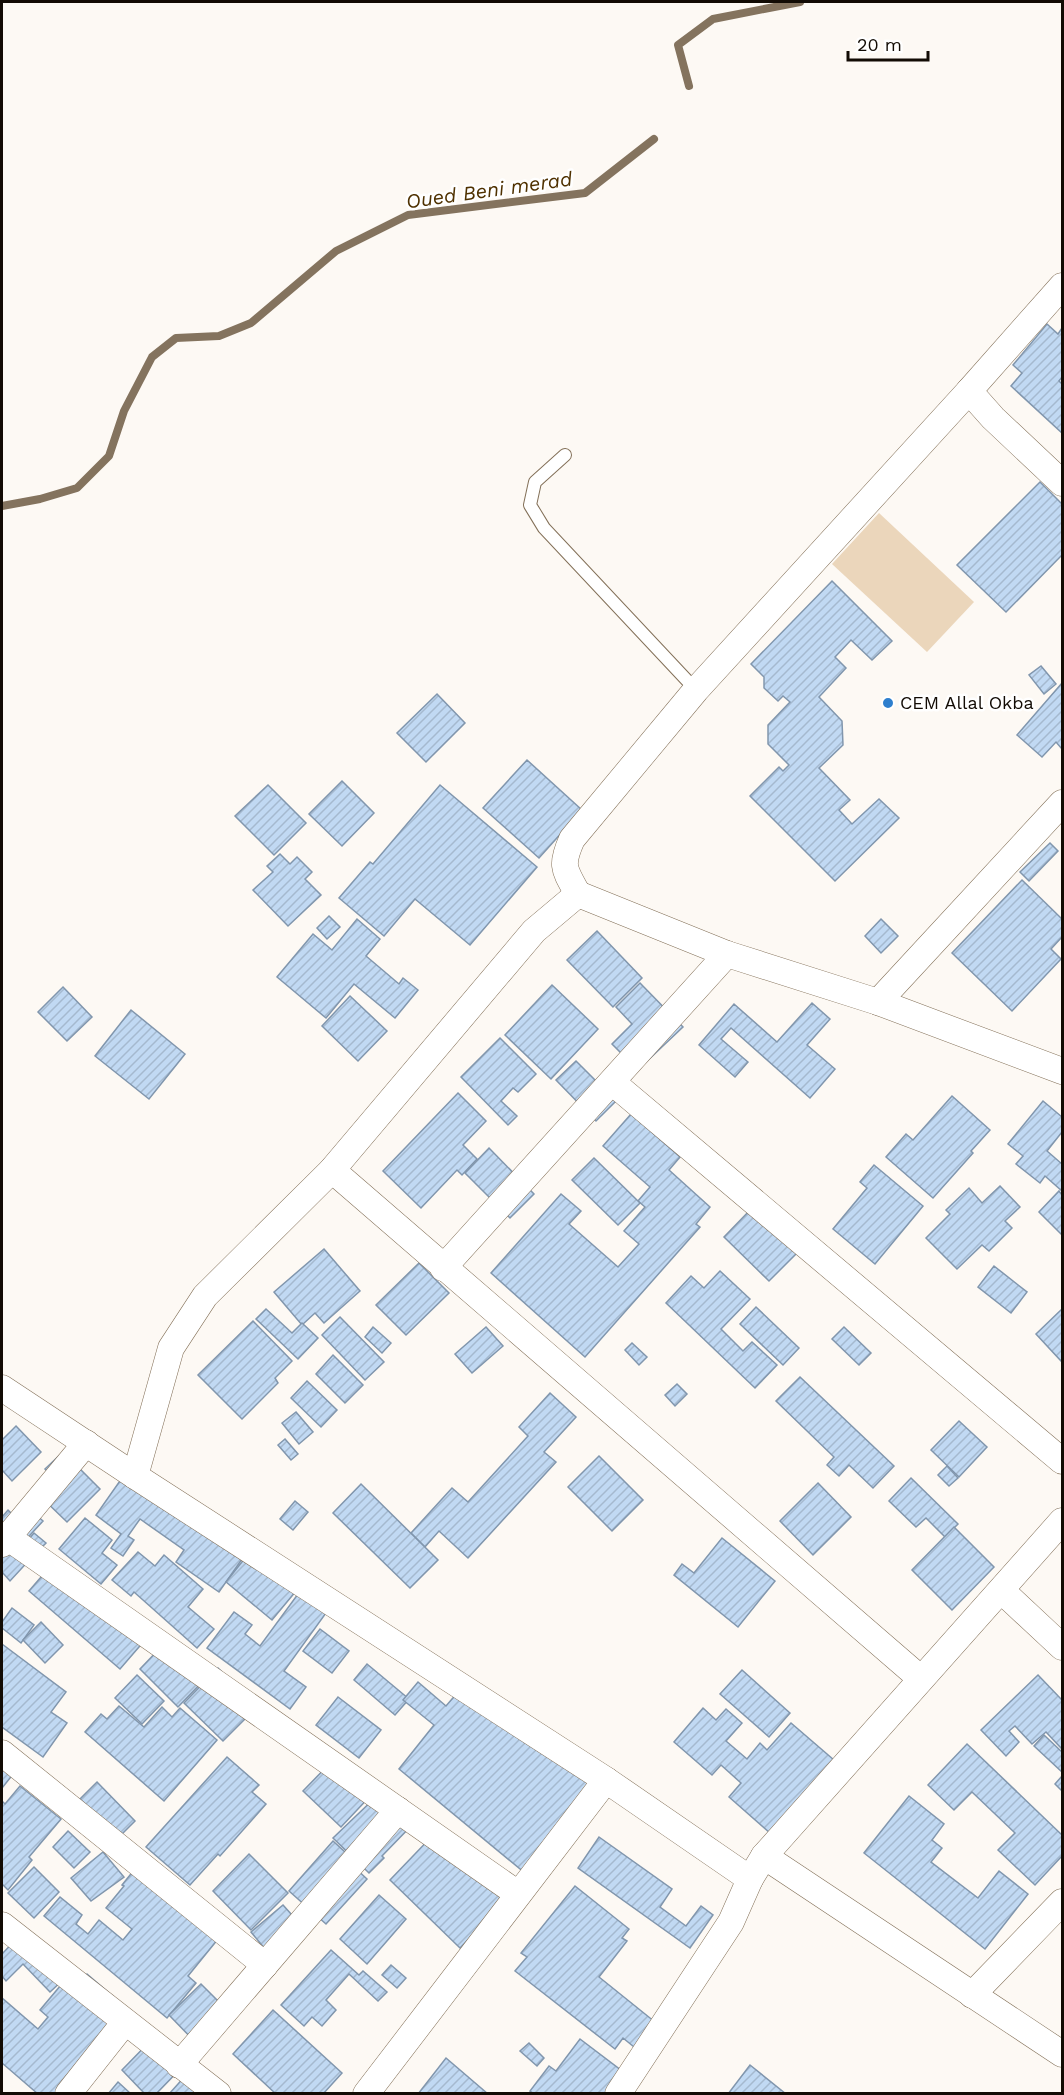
<svg xmlns="http://www.w3.org/2000/svg" width="1064" height="2095" viewBox="0 0 1064 2095" font-family="'Work Sans',sans-serif">
<style>
.grass{fill:#ebd6bb}
.lines{fill:none;stroke-linecap:round;stroke-linejoin:round}
.stream{stroke:#84735e;stroke-width:8}
.building{fill:url(#building-hatch);stroke:#8196ad;stroke-width:1.5}
.lane-casing{stroke:#837058;stroke-width:14}
.street-casing{stroke:#837058;stroke-width:27}
.lane{stroke:#fff;stroke-width:12}
.street{stroke:#fff;stroke-width:26}
.poi-dot{fill:#2e7fce;stroke:#fff;stroke-width:2}
.labels{text-anchor:middle;stroke-width:5;stroke-linejoin:round;paint-order:stroke}
.poi-label{font-size:18px;fill:#120b04;stroke:#fff;text-anchor:start}
.water-label{font-size:20px;font-style:italic;fill:#4f3100;stroke:#fff}
</style>
<defs>
<pattern id="building-hatch" width="6" height="6" patternUnits="userSpaceOnUse" patternTransform="scale(1.5)"><rect width="6" height="6" fill="#c1d9f3"/><path d="M-1 1l2-2M0 6l6-6M5 7l2-2" fill="none" stroke="#a5b9cf"/></pattern>
</defs>
<rect width="100%" height="100%" fill="#fdf9f4"/>
<!-- grass -->
<path class="grass" d="M879,513L974,602L927,652L832,564Z"/>
<g class="lines">
<!-- stream -->
<g class="stream">
<path d="M689,86L678,45L713,19L800,2"/>
<path d="M2,506L40,499L77,488L109,456L124,411L152,357L176,338L219,336L251,323L336,251L408,215L585,193L654,139"/>
</g>
</g>
<!-- building -->
<g class="building">
<path d="M1047,324L1058,334L1062,328V377L1059,381L1062,384V433L1011,386L1022,373L1013,365Z"/>
<path d="M1040,482L1062,504V555L1006,612L957,565Z"/>
<path d="M832,581L892,641L872,660L851,640L835,657L846,668L819,697L842,721L843,745L819,768L850,800L839,810L852,824L879,799L899,818L835,881L750,796L779,767L783,771L789,765L768,744V725L790,702L783,696L778,701L764,688V677L751,664Z"/>
<path d="M1041,666L1056,684L1044,694L1029,675Z"/>
<path d="M1062,683V749L1056,742L1042,757L1017,735Z"/>
<path d="M437,694L465,723L426,762L397,733Z"/>
<path d="M527,760L582,810L539,858L483,808Z"/>
<path d="M342,781L374,813L342,846L309,814Z"/>
<path d="M268,785L306,823L274,855L235,816Z"/>
<path d="M440,785L537,867L470,945L415,899L384,936L339,898L370,862L373,864Z"/>
<path d="M1050,843L1058,851L1029,881L1020,872Z"/>
<path d="M280,854L290,864L297,857L312,872L305,879L321,895L288,926L253,890L273,872L267,866Z"/>
<path d="M1022,880L1062,919V937L1051,949L1061,959L1012,1011L952,953Z"/>
<path d="M329,916L340,927L327,939L317,928Z"/>
<path d="M357,919L380,939L366,956L399,984L403,978L418,990L395,1018L354,984L326,1018L277,977L313,934L332,950Z"/>
<path d="M881,919L898,936L881,953L865,936Z"/>
<path d="M597,931L642,978L613,1007L567,960Z"/>
<path d="M640,983L683,1027L644,1064L626,1058L612,1044L632,1024L616,1007Z"/>
<path d="M552,985L598,1029L551,1079L505,1035Z"/>
<path d="M63,987L92,1017L67,1041L38,1012Z"/>
<path d="M350,996L387,1031L358,1061L322,1026Z"/>
<path d="M812,1003L830,1019L807,1045L835,1069L810,1098L731,1028L721,1039L748,1062L735,1077L699,1045L734,1004L777,1042Z"/>
<path d="M131,1010L185,1054L149,1099L95,1056Z"/>
<path d="M500,1038L536,1074L518,1092L513,1088L501,1101L517,1116L508,1125L461,1077Z"/>
<path d="M576,1061L616,1101L596,1121L556,1080Z"/>
<path d="M458,1093L486,1121L463,1145L477,1159L462,1175L457,1170L421,1208L383,1171Z"/>
<path d="M952,1096L990,1130L971,1151L973,1153L933,1198L886,1157L906,1134L913,1140Z"/>
<path d="M1043,1101L1062,1117V1132L1047,1151L1062,1164V1191L1045,1176L1040,1183L1016,1164L1023,1156L1008,1144Z"/>
<path d="M631,1114L680,1157L669,1170L710,1207L696,1224L700,1227L585,1357L491,1273L561,1194L581,1211L569,1224L618,1267L639,1244L624,1231L645,1207L638,1201L650,1187L603,1146Z"/>
<path d="M489,1148L534,1194L510,1218L465,1173Z"/>
<path d="M594,1158L640,1203L618,1225L572,1180Z"/>
<path d="M874,1165L923,1206L875,1264L833,1229L867,1188L860,1182Z"/>
<path d="M1000,1186L1020,1207L1005,1221L1012,1228L989,1251L982,1245L957,1269L926,1238L950,1214L946,1210L969,1188L982,1203Z"/>
<path d="M1059,1191L1062,1195V1235L1039,1212Z"/>
<path d="M752,1208L797,1253L769,1281L724,1237Z"/>
<path d="M324,1249L360,1291L324,1323L315,1313L302,1325L274,1292Z"/>
<path d="M419,1263L449,1293L406,1335L376,1305Z"/>
<path d="M994,1266L1027,1292L1011,1313L978,1287Z"/>
<path d="M720,1271L750,1299L721,1329L743,1351L752,1342L777,1365L755,1388L666,1303L691,1276L704,1288Z"/>
<path d="M756,1307L799,1348L783,1365L740,1324Z"/>
<path d="M266,1309L292,1333L302,1323L318,1338L298,1359L256,1319Z"/>
<path d="M1062,1309V1362L1036,1334Z"/>
<path d="M340,1317L384,1362L365,1380L322,1335Z"/>
<path d="M253,1321L292,1361L275,1378L278,1383L242,1419L198,1375Z"/>
<path d="M373,1327L391,1343L382,1353L365,1337Z"/>
<path d="M486,1327L503,1346L472,1373L455,1354Z"/>
<path d="M844,1327L871,1353L859,1365L832,1339Z"/>
<path d="M632,1343L647,1357L639,1365L625,1350Z"/>
<path d="M333,1355L363,1385L345,1403L316,1374Z"/>
<path d="M800,1377L894,1466L873,1488L849,1465L839,1476L827,1465L834,1457L776,1401Z"/>
<path d="M307,1381L337,1410L321,1427L291,1398Z"/>
<path d="M677,1384L687,1394L675,1406L665,1395Z"/>
<path d="M550,1393L576,1417L544,1452L556,1462L468,1558L439,1531L425,1547L411,1533L452,1488L468,1502L528,1436L519,1427Z"/>
<path d="M296,1412L313,1432L299,1444L282,1423Z"/>
<path d="M959,1421L987,1447L959,1477L931,1450Z"/>
<path d="M16,1426L41,1452L12,1481L2,1470V1440Z"/>
<path d="M285,1439L298,1454L291,1460L278,1445Z"/>
<path d="M63,1452L100,1489L67,1522L38,1494L54,1478L45,1469Z"/>
<path d="M599,1456L643,1500L612,1531L568,1487Z"/>
<path d="M947,1466L958,1478L949,1486L938,1475Z"/>
<path d="M122,1478L247,1552L219,1592L176,1562L184,1550L140,1519L128,1536L134,1540L123,1556L111,1548L121,1534L96,1515Z"/>
<path d="M911,1478L958,1524L945,1537L926,1518L916,1527L889,1501Z"/>
<path d="M818,1483L851,1517L813,1555L780,1521Z"/>
<path d="M361,1484L438,1560L410,1588L333,1513Z"/>
<path d="M295,1501L308,1512L293,1530L280,1519Z"/>
<path d="M8,1510L21,1523L32,1511L43,1521L21,1545L33,1556L10,1581L2,1572V1517Z"/>
<path d="M85,1518L112,1540L102,1553L117,1565L101,1584L59,1549Z"/>
<path d="M954,1527L994,1567L952,1610L912,1570Z"/>
<path d="M34,1533L46,1543L35,1554L24,1545Z"/>
<path d="M722,1538L775,1581L738,1627L674,1575L682,1564L694,1573Z"/>
<path d="M138,1552L155,1566L164,1555L203,1589L188,1607L214,1629L197,1648L134,1592L131,1596L112,1580Z"/>
<path d="M249,1553L296,1591L272,1620L226,1582Z"/>
<path d="M54,1562L145,1640L120,1669L29,1591Z"/>
<path d="M298,1594L326,1613L284,1671L306,1687L290,1709L207,1648L234,1612L252,1625L245,1634L260,1646Z"/>
<path d="M12,1608L34,1625L21,1643L2,1628V1622Z"/>
<path d="M41,1622L63,1645L45,1663L23,1640Z"/>
<path d="M320,1629L349,1651L332,1673L303,1651Z"/>
<path d="M2,1644L66,1692L51,1712L67,1723L43,1757L2,1727Z"/>
<path d="M163,1645L207,1677L178,1707L140,1669Z"/>
<path d="M367,1664L409,1699L395,1715L354,1680Z"/>
<path d="M218,1668L257,1707L223,1741L184,1703Z"/>
<path d="M742,1670L790,1713L769,1737L720,1694Z"/>
<path d="M137,1675L164,1701L142,1724L115,1698Z"/>
<path d="M1038,1675L1062,1700V1749L1046,1732L1032,1744L1015,1726L1009,1731L1019,1742L1006,1756L981,1730Z"/>
<path d="M418,1682L446,1706L458,1692L601,1792L531,1878L399,1769L434,1725L403,1700Z"/>
<path d="M338,1697L381,1730L359,1758L316,1725Z"/>
<path d="M119,1706L144,1727L162,1707L172,1717L180,1708L217,1740L164,1801L85,1732L101,1714L107,1719Z"/>
<path d="M703,1708L716,1720L726,1709L742,1723L726,1741L747,1759L760,1743L767,1750L791,1723L834,1760L770,1833L729,1797L741,1783L721,1765L712,1775L674,1742Z"/>
<path d="M1044,1735L1062,1752V1772L1034,1746Z"/>
<path d="M967,1744L1062,1835V1856L1035,1885L998,1850L1015,1833L972,1792L954,1810L928,1785Z"/>
<path d="M337,1756L374,1792L341,1827L303,1791Z"/>
<path d="M227,1757L259,1785L252,1792L266,1804L220,1856L218,1854L190,1885L146,1847Z"/>
<path d="M2,1762L14,1773L2,1788Z"/>
<path d="M1062,1776V1791L1055,1784Z"/>
<path d="M97,1782L135,1821L118,1838L80,1799Z"/>
<path d="M20,1786L61,1819L29,1857L32,1860L8,1890L2,1884V1801L5,1804Z"/>
<path d="M381,1792L413,1824L382,1856L384,1858L369,1873L333,1838Z"/>
<path d="M909,1796L944,1824L932,1840L942,1848L931,1862L978,1898L999,1871L1028,1894L985,1949L864,1853Z"/>
<path d="M68,1831L90,1852L74,1868L53,1847Z"/>
<path d="M437,1831L508,1899L460,1948L390,1880Z"/>
<path d="M599,1837L672,1889L660,1907L686,1926L701,1906L713,1915L690,1948L578,1868Z"/>
<path d="M333,1841L356,1862L353,1866L367,1879L326,1924L289,1891Z"/>
<path d="M103,1852L124,1877L91,1901L71,1878Z"/>
<path d="M249,1854L288,1893L251,1930L213,1891Z"/>
<path d="M34,1867L59,1892L34,1918L8,1893Z"/>
<path d="M134,1870L218,1939L188,1976L196,1983L167,2018L44,1916L60,1897L82,1915L76,1924L88,1934L99,1920L123,1940L132,1929L106,1908L124,1886L122,1885Z"/>
<path d="M575,1886L629,1929L622,1938L627,1941L599,1977L660,2026L639,2051L623,2038L615,2049L515,1971L527,1957L521,1953Z"/>
<path d="M379,1895L406,1919L367,1964L340,1939Z"/>
<path d="M283,1905L308,1933L275,1961L251,1932Z"/>
<path d="M21,1934L65,1978L50,1992L23,1964L6,1981L2,1976V1954Z"/>
<path d="M331,1950L359,1975L363,1971L387,1992L378,2001L349,1974L326,2000L336,2010L322,2026L312,2017L304,2026L281,2005Z"/>
<path d="M391,1965L406,1978L397,1988L382,1975Z"/>
<path d="M87,1974L142,2021L81,2094H38L2,2063V1998L38,2029L48,2017L40,2010L66,1979L76,1987Z"/>
<path d="M201,1984L233,2016L201,2048L169,2015Z"/>
<path d="M273,2010L342,2073L323,2094H276L233,2054Z"/>
<path d="M157,2034L186,2063L156,2094H145L122,2070Z"/>
<path d="M580,2039L626,2074L611,2094H534L530,2091L549,2066L556,2071Z"/>
<path d="M529,2043L544,2058L537,2066L520,2051Z"/>
<path d="M446,2058L488,2094H418Z"/>
<path d="M196,2064L227,2094H169Z"/>
<path d="M750,2065L786,2094H728Z"/>
<path d="M118,2082L131,2094H108Z"/>
</g>
<g class="lines">
<!-- lane casing -->
<g class="lane-casing">
<path id="lane" d="M565,455L535,482L530,505L544,528L696,690"/>
</g>
<!-- street casing -->
<g class="street-casing">
<g id="street">
<path d="M1062,286L969,391L993,418L1062,483"/>
<path d="M578,894C564,869 560,866 572,839L696,690L969,391"/>
<path d="M878,1002L1062,803"/>
<path d="M612,1082L1062,1461"/>
<path d="M332,1170L920,1678"/>
<path d="M443,1268L727,954"/>
<path d="M2,1388L135,1476L606,1780L750,1879L764,1856L1062,2054"/>
<path d="M135,1476L171,1348L205,1296L332,1170L534,931L578,894L727,954L878,1002L1062,1071"/>
<path d="M7,1537L518,1894"/>
<path d="M2,1544L86,1443"/>
<path d="M1002,1591L1062,1647"/>
<path d="M2,1753L265,1965"/>
<path d="M764,1856L1062,1521"/>
<path d="M2,1925L218,2094"/>
<path d="M972,1995L1062,1902"/>
<path d="M179,2065L398,1810"/>
<path d="M68,2094L125,2022"/>
<path d="M366,2094L606,1780"/>
<path d="M618,2094L731,1922L750,1879"/>
</g>
</g>
<!-- lane -->
<use href="#lane" class="lane"/>
<!-- street -->
<use href="#street" class="street"/>
</g>
<!-- markers -->
<circle class="poi-dot" cx="888" cy="703" r="6"/>
<g class="labels">
<!-- poi labels -->
<g class="poi-label">
<text x="900" y="709">CEM Allal Okba</text>
</g>
<!-- water labels -->
<g class="water-label">
<text transform="translate(489 190) rotate(-8)" y="7">Oued Beni merad</text>
</g>
</g>
<!-- border -->
<rect width="1064" height="2095" fill="none" stroke="#120b04" stroke-width="6"/>
<!-- scale -->
<path d="M848 51v9h80v-9" fill="none" stroke="#120b04" stroke-width="3"/>
<text x="857" y="51" font-size="18" fill="#120b04" stroke="#ffffff" stroke-width="4.5" paint-order="stroke">20 m</text>
</svg>
